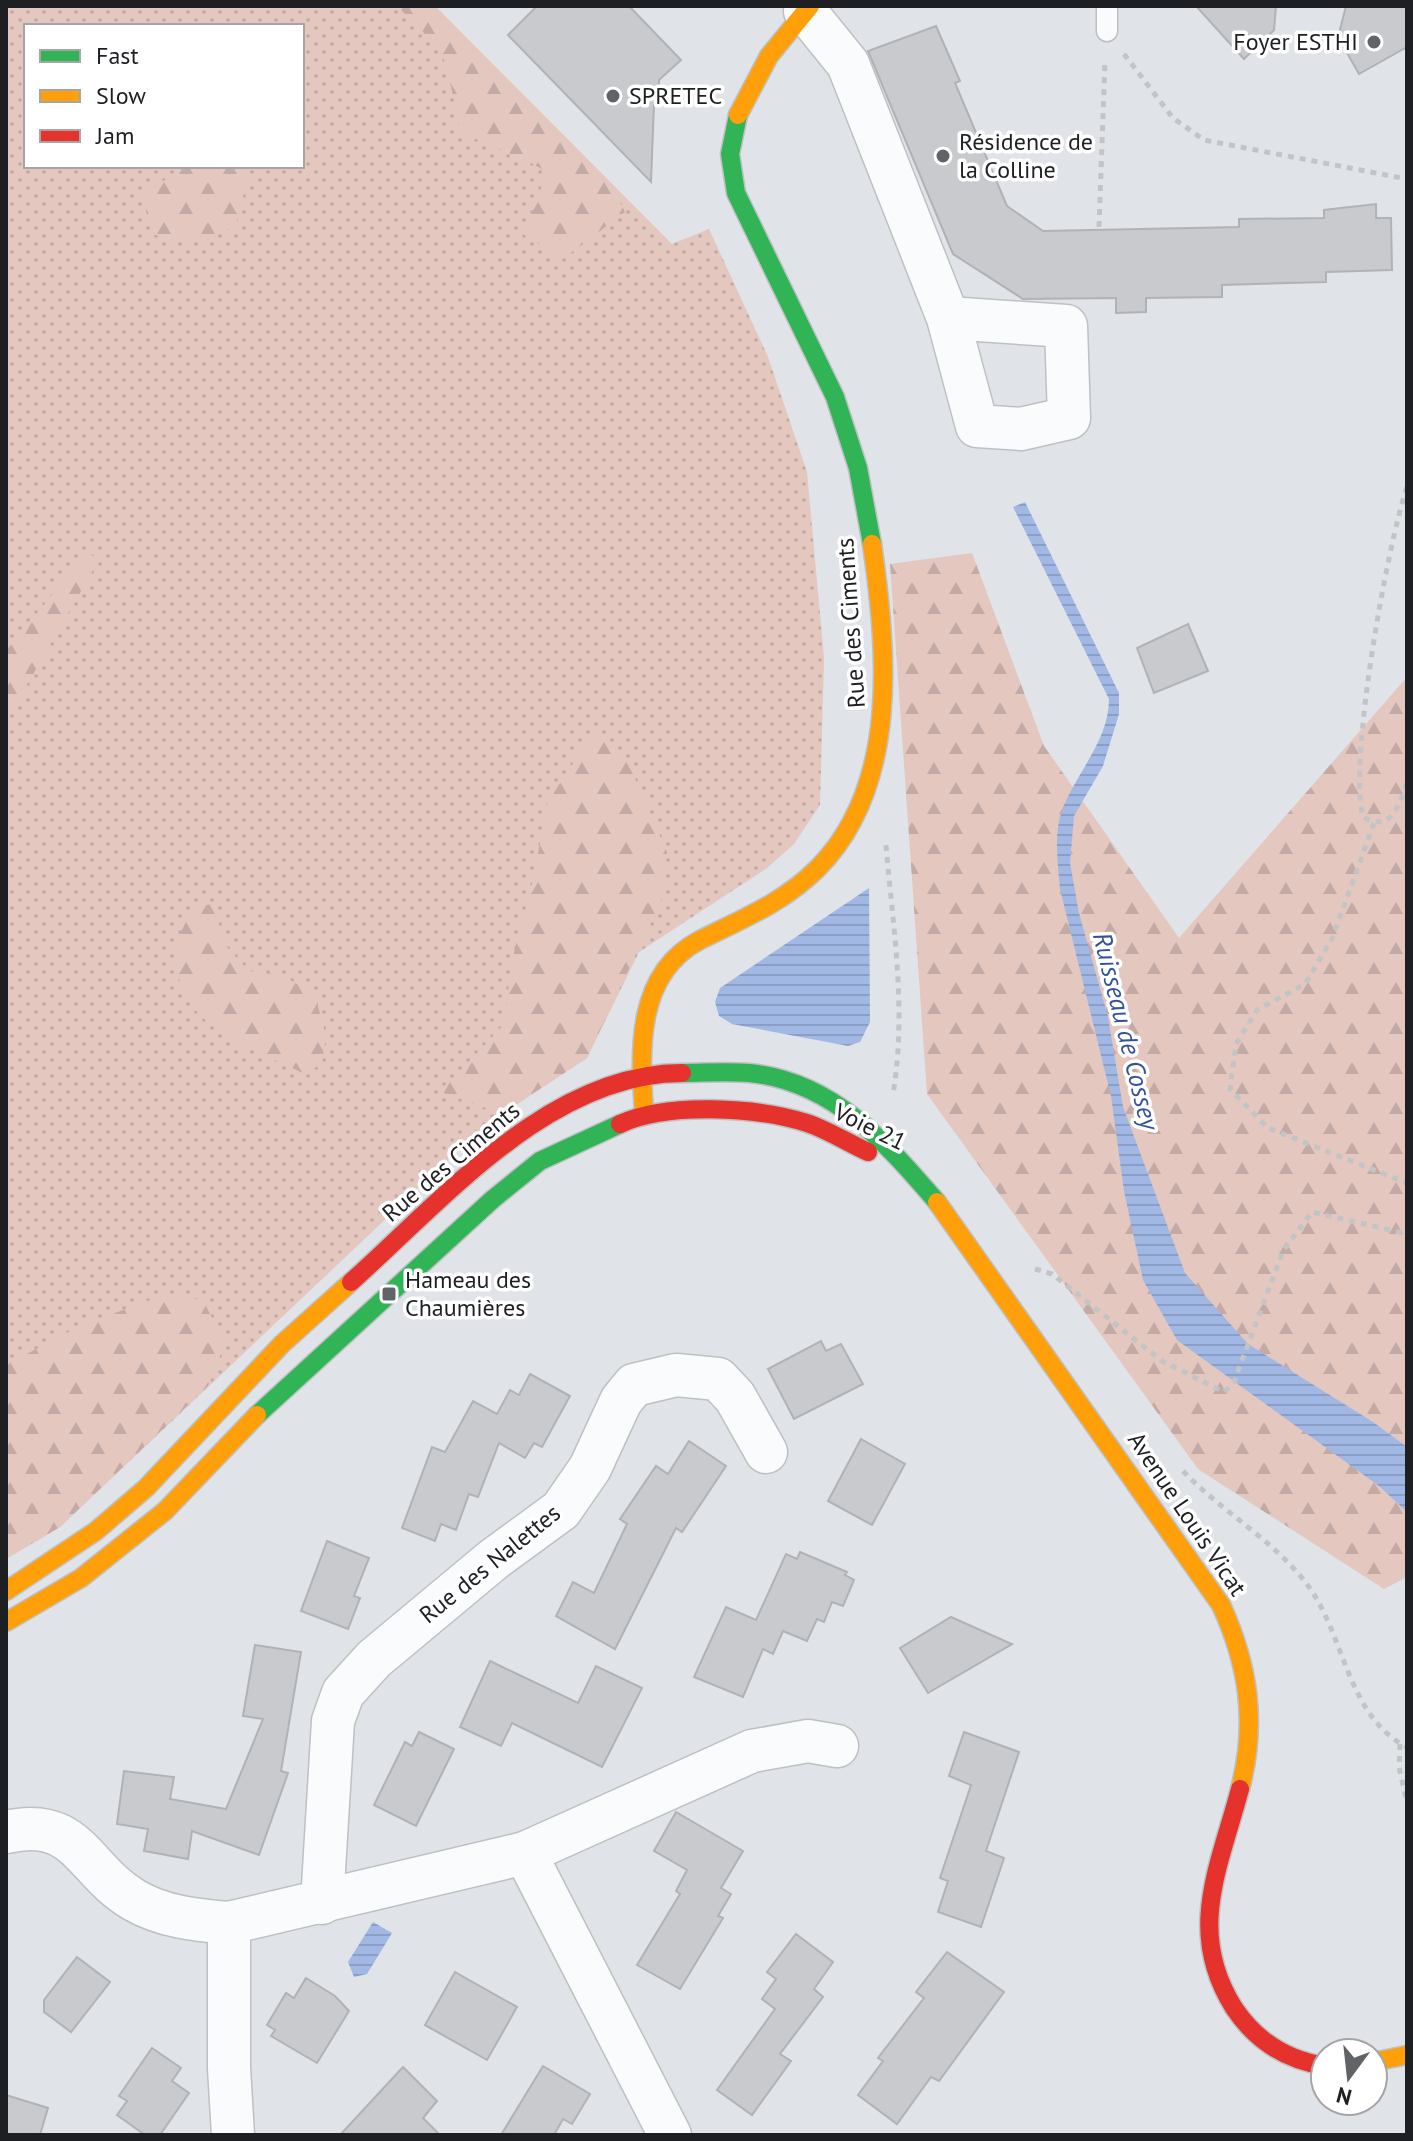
<svg xmlns="http://www.w3.org/2000/svg" width="1413" height="2141" viewBox="0 0 1413 2141" font-family="'PT Sans',sans-serif">
<style>
.grass{fill:url(#grass-dots);fill-rule:evenodd}
.forest{fill:url(#forest-firs)}
.water{fill:url(#water-rules)}
.building{fill:#c8cace;stroke:#b0b2b6;stroke-width:2}
.lines{fill:none;stroke-linecap:round;stroke-linejoin:round}
.lane-casing{stroke:#bec0c3;stroke-width:23}
.street-casing{stroke:#bec0c3;stroke-width:45}
.fast-casing{stroke:#bec0c3;stroke-width:21}
.slow-casing{stroke:#bec0c3;stroke-width:21}
.jam-casing{stroke:#bec0c3;stroke-width:21}
.path{stroke:#c3c4c6;stroke-width:5;stroke-dasharray:6 6;stroke-linecap:butt}
.lane{stroke:#fafbfc;stroke-width:20}
.street{stroke:#fafbfc;stroke-width:42}
.fast{stroke:#30b455;stroke-width:18}
.slow{stroke:#ff9f0a;stroke-width:18}
.jam{stroke:#e5322d;stroke-width:18}
.poi-dot{fill:#616467;stroke:#fff;stroke-width:3}
.labels{text-anchor:middle;stroke-width:7;stroke-linejoin:round;paint-order:stroke}
.poi-label{font-size:24px;fill:#1d1f22;stroke:#fff;text-anchor:start}
.street-label{font-size:24px;fill:#1d1f22;stroke:#fff}
.water-label{font-size:26px;font-style:italic;fill:#32539c;stroke:#fff}
</style>
<defs>
<pattern id="grass-dots" width="8" height="8" patternUnits="userSpaceOnUse" patternTransform="scale(2)"><rect width="8" height="8" fill="#e4c7bf"/><path d="M2 2h.1M6 6h.1" fill="none" stroke="#c3aaa4" stroke-width="1.8" stroke-linecap="round"/></pattern>
<pattern id="forest-firs" width="22" height="20" patternUnits="userSpaceOnUse" patternTransform="scale(2)"><rect width="22" height="20" fill="#e4c7bf"/><path d="M5 1l3.5 6h-7zM16 11l3.5 6h-7z" fill="#c3aaa4"/></pattern>
<pattern id="water-rules" width="6" height="5" patternUnits="userSpaceOnUse" patternTransform="scale(2)"><rect width="6" height="5" fill="#a2b8e4"/><path d="M0 2.5h6" fill="none" stroke="#8b9ec3"/></pattern>
</defs>
<rect width="100%" height="100%" fill="#e0e3e8"/>
<!-- grass -->
<path class="grass" d="M6,6H435L672,244L709,229L768,357L807,472L824,658L820,805L794,844L767,868L639,952L587,1058L502,1114L446,1162L60,1527L6,1559ZM26,26H302V166H26Z"/>
<!-- forest -->
<g class="forest">
<path d="M397,6H435L612,186L625,212L563,259L524,235L547,172C519,155 489,146 460,132L448,70L439,48Z"/>
<path d="M185,166H251L236,225C203,244 186,248 151,233L143,195Z"/>
<path d="M972,553L1044,746L1179,938L1407,677V1577L1384,1589L1198,1469L927,1094L890,564Z"/>
<path d="M90,554L99,560L17,702L6,713V651L77,564Z"/>
<path d="M596,728L628,762L667,852L662,899L587,1058L502,1114L441,1092L504,1024L512,960L534,876L547,803Z"/>
<path d="M212,904L227,947L249,971L282,975L315,995L326,1036L322,1062L307,1075C249,1047 169,1025 177,947C178,934 188,919 193,907Z"/>
<path d="M163,1295L203,1300L225,1344L208,1386L60,1527L6,1559V1365L78,1327Z"/>
</g>
<!-- water -->
<g class="water">
<path d="M1025,502L1119,693V714L1103,766L1074,816L1070,863L1079,913L1108,1017L1123,1107L1185,1273L1248,1344L1373,1422L1407,1447V1512L1379,1486L1177,1340L1143,1280L1124,1191L1111,1096L1060,889C1058,864 1053,832 1063,808C1077,772 1109,740 1109,699L1013,507Z"/>
<path d="M869,888L870,1022L860,1042L848,1046L732,1024L719,1016L715,1002L720,988Z"/>
<path d="M373,1922L392,1933L367,1974L354,1977L348,1962Z"/>
</g>
<!-- building -->
<g class="building">
<path d="M537,6H629L681,60L659,80V104H654L651,182L508,35Z"/>
<path d="M1196,6H1276L1274,30L1244,59Z"/>
<path d="M1346,6H1407V47L1359,74L1338,37Z"/>
<path d="M936,26L960,81L955,83L1007,206L1043,231L1239,227V219L1324,218V210L1376,204V218H1391L1392,270L1326,272V282L1222,285V297L1146,298V312L1116,313V298L1023,299L953,254L868,51Z"/>
<path d="M1188,624L1208,671L1154,693L1137,648Z"/>
<path d="M821,1341L826,1351L841,1344L863,1384L794,1419L768,1369Z"/>
<path d="M530,1374L570,1396L542,1447L534,1443L525,1458L499,1443L478,1497L469,1494L456,1530L441,1524L435,1541L402,1528L432,1447L445,1452L473,1401L497,1414L510,1390L519,1395Z"/>
<path d="M861,1439L905,1464L872,1525L828,1501Z"/>
<path d="M689,1441L726,1466L682,1532L676,1528L615,1649L556,1616L573,1582L594,1593L627,1524L620,1519L656,1466L668,1474Z"/>
<path d="M327,1541L369,1558L354,1596L360,1598L348,1629L301,1611Z"/>
<path d="M800,1552L847,1572L845,1575L854,1580L843,1606L832,1602L824,1622L817,1619L807,1641L783,1631L773,1654L763,1649L743,1697L694,1677L726,1607L756,1620L786,1554L797,1559Z"/>
<path d="M951,1617L1012,1644L928,1693L900,1648Z"/>
<path d="M255,1645L301,1652L281,1771L288,1773L259,1855L192,1831L188,1859L144,1851L148,1829L117,1824L124,1771L174,1777L170,1799L226,1809L263,1719L243,1716Z"/>
<path d="M490,1661L578,1703L596,1666L642,1688L602,1767L512,1723L501,1746L460,1727Z"/>
<path d="M419,1732L454,1749L416,1826L374,1805L405,1742L412,1746Z"/>
<path d="M964,1732L1019,1752L986,1851L1004,1858L981,1927L938,1912L948,1881L940,1878L971,1785L949,1776Z"/>
<path d="M676,1812L743,1851L721,1888L731,1894L718,1916L723,1918L680,1989L637,1965L680,1894L676,1891L687,1870L654,1851Z"/>
<path d="M796,1934L833,1962L814,1989L823,1997L780,2054L791,2061L752,2115L717,2090L775,2009L762,1999L776,1979L767,1972Z"/>
<path d="M947,1952L1004,1992L939,2081L931,2077L897,2124L858,2095L883,2061L878,2058L924,1998L916,1992Z"/>
<path d="M77,1957L110,1982L71,2032L44,2012V2000Z"/>
<path d="M455,1972L517,2007L487,2060L425,2025Z"/>
<path d="M306,1978L335,1996L349,2011L317,2063L271,2036L275,2030L267,2025L286,1993L294,1998Z"/>
<path d="M152,2048L181,2068L172,2081L189,2093L160,2135H145L117,2115L127,2101L119,2096Z"/>
<path d="M543,2066L590,2094L572,2124L563,2119L554,2135H501Z"/>
<path d="M403,2067L437,2101L423,2118L440,2135H340Z"/>
<path d="M6,2095L48,2108L40,2135H6Z"/>
</g>
<g class="lines">
<!-- lane casing -->
<g class="lane-casing">
<path id="lane" d="M1107,6V31"/>
</g>
<!-- street casing -->
<g class="street-casing">
<g id="street">
<path d="M805,11L848,64L948,318L977,426L1021,429L1069,418L1066,326L948,318"/>
<path d="M6,1832C78,1815 83,1870 134,1900C163,1917 196,1920 229,1923L525,1853L752,1751L808,1741L837,1746"/>
<path d="M525,1853L670,2135"/>
<path d="M322,1903L333,1721L343,1693L374,1659L494,1559L561,1510L590,1468L621,1401L634,1385L676,1375L718,1379L735,1397L766,1452"/>
<path d="M229,1923V2068L233,2135"/>
</g>
</g>
<!-- fast casing -->
<g class="fast-casing">
<g id="fast">
<path d="M738,115L730,154L736,193L835,397L858,468L872,544"/>
<path d="M682,1073C704,1073 727,1071 749,1073C833,1081 886,1143 937,1202"/>
<path d="M257,1415L493,1199L540,1161L620,1124"/>
</g>
</g>
<!-- slow casing -->
<g class="slow-casing">
<g id="slow">
<path d="M738,115L769,56L810,6"/>
<path d="M644,1113C640,1051 635,974 700,940C742,919 783,903 818,868C900,785 887,650 872,544"/>
<path d="M937,1202L1221,1605C1249,1666 1257,1724 1240,1789"/>
<path d="M6,1591L96,1531L146,1488L282,1344L351,1282"/>
<path d="M6,1622L81,1578L165,1511L257,1415"/>
<path d="M1373,2062L1407,2055"/>
</g>
</g>
<!-- jam casing -->
<g class="jam-casing">
<g id="jam">
<path d="M620,1124C667,1102 756,1107 807,1123C828,1130 848,1143 868,1152"/>
<path d="M351,1282C443,1200 550,1073 682,1073"/>
<path d="M1240,1789C1219,1868 1186,1932 1234,2008C1256,2041 1286,2060 1325,2066"/>
</g>
</g>
<!-- path -->
<g class="path">
<path d="M1124,54L1173,118L1204,140L1407,179"/>
<path d="M1099,227L1105,60"/>
<path d="M1407,487C1387,546 1348,762 1363,817C1392,833 1399,805 1407,783"/>
<path d="M1374,823L1332,939L1305,984L1257,1010L1236,1044L1230,1089L1268,1128L1407,1183"/>
<path d="M886,845C893,928 907,1011 893,1094"/>
<path d="M1035,1269L1052,1274L1162,1361L1224,1392L1234,1382L1283,1251L1312,1212L1407,1234"/>
<path d="M1183,1471C1221,1511 1272,1539 1306,1583C1345,1633 1346,1716 1407,1747"/>
<path d="M1400,1744L1399,1767L1407,1803"/>
</g>
<!-- lane -->
<use href="#lane" class="lane"/>
<!-- street -->
<use href="#street" class="street"/>
<!-- fast -->
<use href="#fast" class="fast"/>
<!-- slow -->
<use href="#slow" class="slow"/>
<!-- jam -->
<use href="#jam" class="jam"/>
</g>
<!-- markers -->
<g class="poi-dot">
<circle cx="1374" cy="42" r="8"/>
<circle cx="613" cy="96" r="8"/>
<circle cx="943" cy="156" r="8"/>
<rect x="381" y="1286" width="16" height="16" rx="4"/>
</g>
<g class="labels">
<!-- poi labels -->
<g class="poi-label">
<text x="1358" y="50" text-anchor="end">Foyer ESTHI</text>
<text x="629" y="104">SPRETEC</text>
<text x="959" y="150">Résidence de<tspan x="959" dy="28">la Colline</tspan></text>
<text x="405" y="1288">Hameau des<tspan x="405" dy="28">Chaumières</tspan></text>
</g>
<!-- street labels -->
<g class="street-label">
<text transform="translate(851 623) rotate(-94)" y="8">Rue des Ciments</text>
<text transform="translate(870 1127) rotate(26)" y="8">Voie 21</text>
<text transform="translate(451 1162) rotate(-40)" y="8">Rue des Ciments</text>
<text transform="translate(1187 1514) rotate(56)" y="8">Avenue Louis Vicat</text>
<text transform="translate(490 1564) rotate(-39)" y="8">Rue des Nalettes</text>
</g>
<!-- water labels -->
<g class="water-label">
<text transform="translate(1126 1031) rotate(76)" y="9">Ruisseau de Cossey</text>
</g>
</g>
<!-- border -->
<rect width="1413" height="2141" fill="none" stroke="#1d1f22" stroke-width="16"/>
<!-- legend -->
<rect x="24" y="24" width="280" height="144" fill="#ffffff" stroke="#a5a5a7" stroke-width="2"/>
<rect x="40" y="50" width="40" height="12" fill="#30b455" stroke="#a5a5a7" stroke-width="2"/>
<text x="96" y="64" font-size="24" fill="#1d1f22">Fast</text>
<rect x="40" y="90" width="40" height="12" fill="#ff9f0a" stroke="#a5a5a7" stroke-width="2"/>
<text x="96" y="104" font-size="24" fill="#1d1f22">Slow</text>
<rect x="40" y="130" width="40" height="12" fill="#e5322d" stroke="#a5a5a7" stroke-width="2"/>
<text x="96" y="144" font-size="24" fill="#1d1f22">Jam</text>
<!-- north arrow -->
<g transform="translate(1349 2077) rotate(195)"><circle r="38" fill="#ffffff" stroke="#a5a5a7" stroke-width="2"/>
<path d="M0-6L14 30L0 20L-14 30Z" fill="#616467"/>
<text y="-12" font-size="22" font-weight="bold" text-anchor="middle" fill="#1d1f22">N</text>
</g>
</svg>
